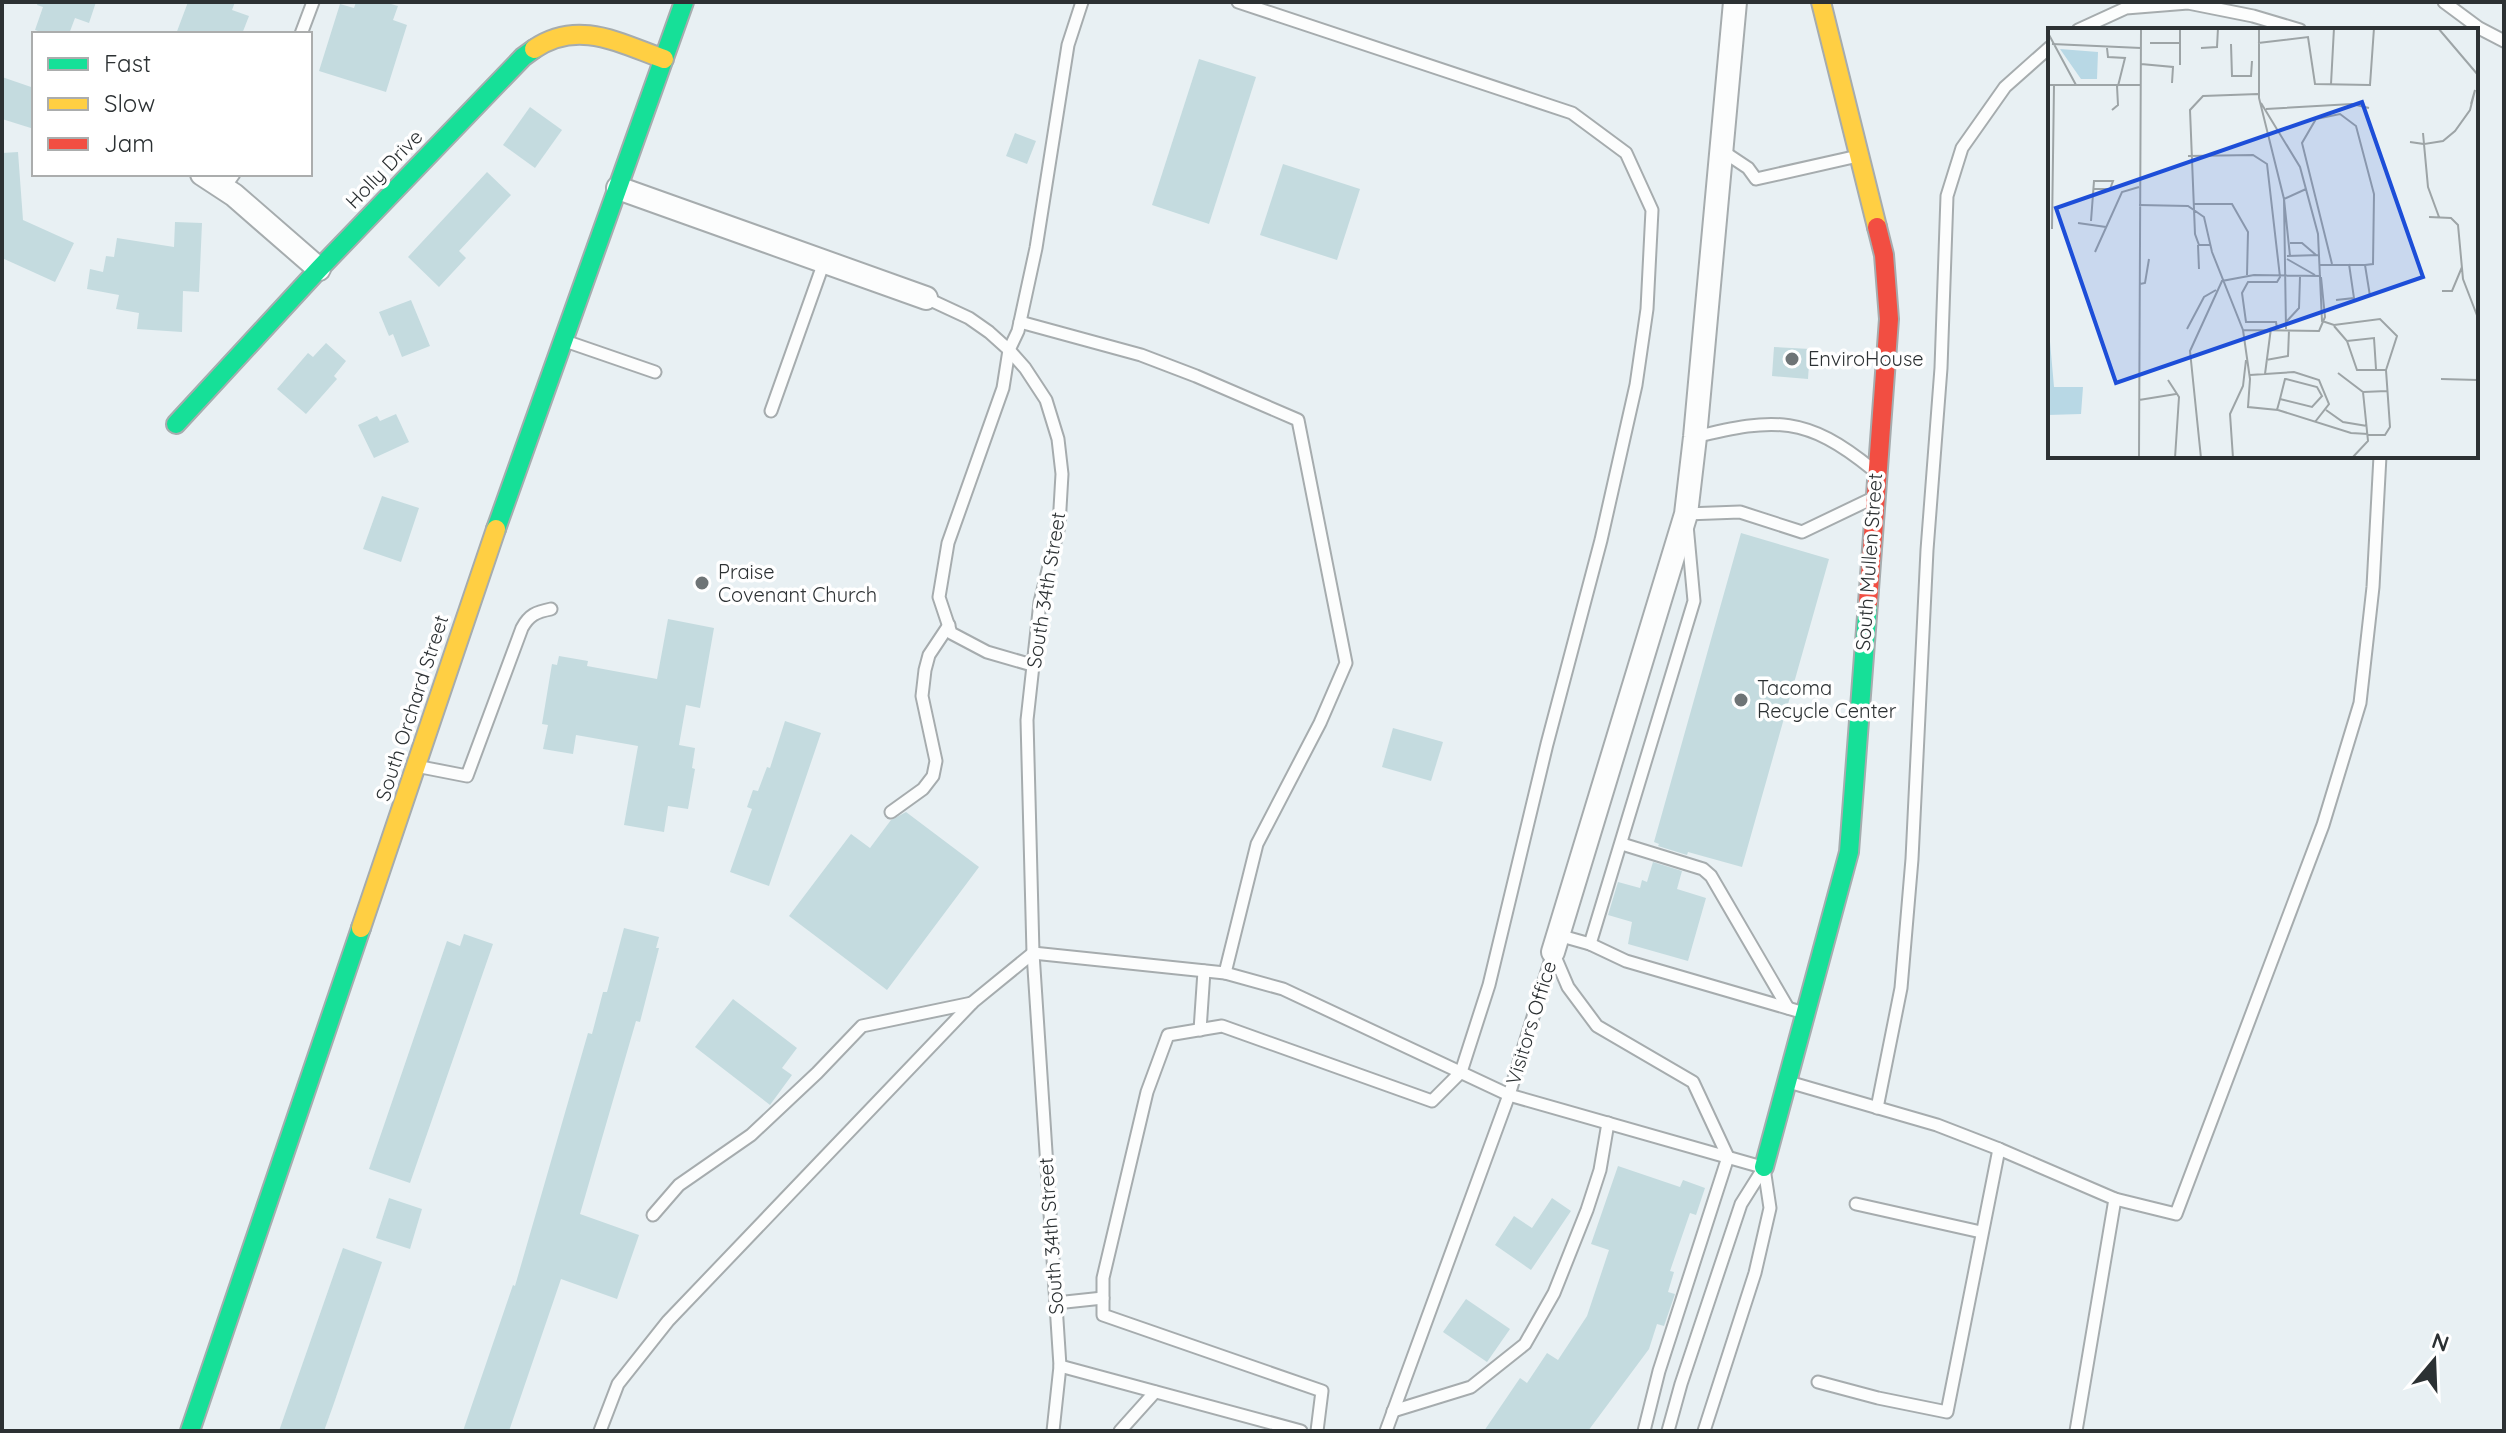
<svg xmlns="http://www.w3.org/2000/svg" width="2506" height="1433" viewBox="0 0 2506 1433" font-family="Quicksand,sans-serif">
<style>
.building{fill:#c4dbdf}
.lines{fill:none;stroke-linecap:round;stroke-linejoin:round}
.lane-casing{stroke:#a6acae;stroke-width:15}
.street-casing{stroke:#a6acae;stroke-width:26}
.fast-casing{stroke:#a6acae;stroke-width:22}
.slow-casing{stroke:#a6acae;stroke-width:22}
.jam-casing{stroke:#a6acae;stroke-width:22}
.lane{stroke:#fcfdfd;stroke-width:11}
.street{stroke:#fcfdfd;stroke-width:22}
.fast{stroke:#16e098;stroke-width:18}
.slow{stroke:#ffcf43;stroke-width:18}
.jam{stroke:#f24e42;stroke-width:18}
.poi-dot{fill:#6e7476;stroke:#fff;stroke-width:3}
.labels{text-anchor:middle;stroke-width:7;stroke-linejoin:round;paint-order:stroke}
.street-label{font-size:20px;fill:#2c3133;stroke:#fff}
.poi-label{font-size:20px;fill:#2c3133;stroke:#fff;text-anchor:start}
.inset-road{fill:none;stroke:#9da4a6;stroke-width:2}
.view{fill:#1d4ed8;fill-opacity:0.15;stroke:#1d4ed8;stroke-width:4}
.inset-edge{fill:none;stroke:#2c3133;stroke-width:4}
</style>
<rect width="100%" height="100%" fill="#e8f0f3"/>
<!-- building -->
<g class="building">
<path d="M38,2H96L89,23L75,18L69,34H47L35,30L43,7L37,5Z"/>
<path d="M188,2H235L232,10L249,16L242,34H176Z"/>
<path d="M356,2H384L398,6L393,20L407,25L386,92L319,71L340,4L354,8Z"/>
<path d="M1199,59L1256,77L1209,224L1152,205Z"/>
<path d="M2,77L34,88V129L2,119Z"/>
<path d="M530,107L562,130L535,168L503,145Z"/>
<path d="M1015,133L1036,141L1027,164L1006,156Z"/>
<path d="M18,152L23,220L74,243L55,282L2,258V153Z"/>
<path d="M1283,164L1360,189L1337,260L1260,235Z"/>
<path d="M487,172L511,195L459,251L466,258L439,287L408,257Z"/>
<path d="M175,222L202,223L199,292L183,291L182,332L137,329L139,313L116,309L119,295L87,289L90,269L103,272L106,256L114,257L117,238L174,247Z"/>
<path d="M411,300L430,346L402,357L393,334L389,336L379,312Z"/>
<path d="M326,343L346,361L334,376L337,379L306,414L277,389L308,353L313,357Z"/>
<path d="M1774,347L1810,349L1808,379L1772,376Z"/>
<path d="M396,414L409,442L374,458L358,425L377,416L380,421Z"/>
<path d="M382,496L419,508L401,562L363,549Z"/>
<path d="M1741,533L1829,559L1742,867L1688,852L1687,855L1658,846L1659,844L1654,842Z"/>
<path d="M668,619L714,628L700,708L686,705L679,745L695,748L692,768L695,769L688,809L668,806L664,832L624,825L638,746L576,735L573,754L543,749L548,725L542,724L552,664L557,665L559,656L588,661L587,666L657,679Z"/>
<path d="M785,721L821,733L769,886L730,872L752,809L747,807L753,790L758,791L767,767L770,768Z"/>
<path d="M1393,728L1443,742L1431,781L1382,767Z"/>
<path d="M906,812L979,867L887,990L789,916L851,834L870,848L891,820Z"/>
<path d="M1653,862L1682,871L1677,889L1706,898L1688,961L1628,944L1632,922L1608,915L1618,882L1640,888L1642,880L1647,882Z"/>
<path d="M624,928L659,937L656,948H659L640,1022L636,1021L580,1214L639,1235L617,1299L561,1279L509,1431H463L513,1285L515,1286L588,1033L592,1034L603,992H607Z"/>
<path d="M464,934L493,944L410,1183L369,1169L447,941L460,946Z"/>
<path d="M733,999L797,1048L782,1068L792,1075L770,1105L695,1047Z"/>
<path d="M1618,1166L1680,1187L1683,1180L1705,1188L1696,1215L1690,1213L1670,1271L1674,1272L1668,1292L1675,1294L1664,1326L1657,1324L1649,1349L1588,1431H1484L1520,1378L1527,1383L1547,1353L1558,1360L1587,1316L1609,1250L1591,1244Z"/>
<path d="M389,1198L422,1209L410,1249L376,1238Z"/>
<path d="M1552,1198L1571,1211L1531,1270L1495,1245L1514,1216L1532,1228Z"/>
<path d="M343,1248L382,1262L333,1406L324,1431H279Z"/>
<path d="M1466,1299L1510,1329L1487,1362L1443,1332Z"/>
</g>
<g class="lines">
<!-- lane casing -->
<g class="lane-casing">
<g id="lane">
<path d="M1238,2L1572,113L1626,153L1652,210L1647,309L1636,385L1601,540L1547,744L1489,985L1461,1072L1432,1101L1222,1026L1168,1035L1147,1092L1103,1278V1315L1322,1391L1317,1431"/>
<path d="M2444,2L2479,28L2504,41"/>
<path d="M2078,30L2126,8L2188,3L2253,16L2300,30"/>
<path d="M301,34L313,2"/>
<path d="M1721,150L1748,168L1756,179L1858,156"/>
<path d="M224,188L234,174"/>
<path d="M926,298L969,318L989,332L1009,350L1025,368L1046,400L1058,439L1062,474L1059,526L1040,602L1027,720L1033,953L1060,1366L1053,1431"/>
<path d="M1020,322L1141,355L1196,376L1298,420L1346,663L1320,723L1257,844L1225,973"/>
<path d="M568,342L655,372"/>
<path d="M771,411L824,262"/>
<path d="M1695,437C1775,417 1807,416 1872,469"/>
<path d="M1032,665L987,652L951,633L939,597L948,543L1003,388L1009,350L1018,331L1036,248L1068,45L1082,2"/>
<path d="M421,767L467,776L522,628C529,615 536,612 551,609"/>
<path d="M891,812L923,789L933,776L936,761L922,696L925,670L929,655L949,625"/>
<path d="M1622,844L1703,869L1711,876L1788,1008"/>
<path d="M1558,935L1590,944L1626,961L1801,1012"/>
<path d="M1590,944L1694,601L1686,514L1740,512L1802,532L1873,498"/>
<path d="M1553,952L1568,987L1597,1026L1693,1082L1728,1157"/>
<path d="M1200,1030L1204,971"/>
<path d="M1792,1083L1937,1125L1999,1149L2115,1199L2076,1431"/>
<path d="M1877,1108L1901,988L1912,859L1927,550L1941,368L1947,196L1962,148L2005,87L2050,47"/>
<path d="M2115,1199L2176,1214L2323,825L2360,703L2373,587L2380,456"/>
<path d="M1856,1204L1981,1232"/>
<path d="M653,1215L679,1185L751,1135L817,1073L862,1026L972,1003"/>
<path d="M1056,1303L1103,1298"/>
<path d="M1060,1366L1301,1431"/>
<path d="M1818,1382L1878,1398L1947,1412L1999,1149"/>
<path d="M1393,1411L1471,1387L1525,1344L1554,1293L1587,1210L1600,1170L1608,1123"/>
<path d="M600,1431L618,1384L668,1321L973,1002L1033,953L1225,973L1283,989L1509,1095L1762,1167"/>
<path d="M1120,1431L1155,1392"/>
<path d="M1386,1431L1509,1095L1553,952"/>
<path d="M1644,1431L1659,1371L1728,1157"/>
<path d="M1668,1431L1681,1384L1741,1204L1763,1169"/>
<path d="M1704,1431L1755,1273L1770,1208L1764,1168"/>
</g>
</g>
<!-- street casing -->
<g class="street-casing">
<g id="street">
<path d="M202,174L234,195L319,269"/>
<path d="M618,188L926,298"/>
<path d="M1553,952L1686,514L1695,437L1735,2"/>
</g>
</g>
<!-- fast casing -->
<g class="fast-casing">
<g id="fast">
<path d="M176,424L319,269L523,57L534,49"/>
<path d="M496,529L684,2"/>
<path d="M1764,1167L1849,852L1868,603"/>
<path d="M190,1431L361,928"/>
</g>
</g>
<!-- slow casing -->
<g class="slow-casing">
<g id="slow">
<path d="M1821,2L1877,227"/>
<path d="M534,49C578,19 619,43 664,59"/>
<path d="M361,928L496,529"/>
</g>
</g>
<!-- jam casing -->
<g class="jam-casing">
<path id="jam" d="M1868,603L1889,319L1884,255L1877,227"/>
</g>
<!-- lane -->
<use href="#lane" class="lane"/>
<!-- street -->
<use href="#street" class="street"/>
<!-- fast -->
<use href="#fast" class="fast"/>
<!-- slow -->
<use href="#slow" class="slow"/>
<!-- jam -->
<use href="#jam" class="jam"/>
</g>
<!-- markers -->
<g class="poi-dot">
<circle cx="1792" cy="359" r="8"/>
<circle cx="702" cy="583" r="8"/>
<circle cx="1741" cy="700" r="8"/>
</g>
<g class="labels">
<!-- street labels -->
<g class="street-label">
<text transform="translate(384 169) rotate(-46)" y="7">Holly Drive</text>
<text transform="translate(1869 562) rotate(-86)" y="7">South Mullen Street</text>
<text transform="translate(1046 590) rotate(-81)" y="7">South 34th Street</text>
<text transform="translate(412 708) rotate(-72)" y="7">South Orchard Street</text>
<text transform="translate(1531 1023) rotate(-73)" y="7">Visitors Office</text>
<text transform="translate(1051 1236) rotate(-94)" y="7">South 34th Street</text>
</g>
<!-- poi labels -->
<g class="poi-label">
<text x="1808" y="366">EnviroHouse</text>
<text x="718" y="579">Praise<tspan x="718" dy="23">Covenant Church</tspan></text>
<text x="1757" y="695">Tacoma<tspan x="1757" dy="23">Recycle Center</tspan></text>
</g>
</g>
<!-- overview -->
<g transform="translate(2048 28)">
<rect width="430" height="430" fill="#e8f0f3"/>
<path d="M12,21L50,24L49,51H33ZM0,291L6,359H35L33,386L0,387Z" fill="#b8d8e5"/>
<path class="inset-road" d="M132,0V37M211,0V70L236,171L238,301M390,0L430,47M0,5L28,57M102,15H132M210,15L260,9L267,56L322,57L326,0M4,16L93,20M183,16L184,48H203L204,33M59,20L60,29L77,30L70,58M153,20L169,19L170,0M93,36L125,39L124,55M283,56L286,0M0,57H92M218,81L304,76L321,80M64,82L70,77L69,58M362,114L376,116L375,105M140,128L205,127L219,136L232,249L229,254H200L194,265L198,294H228L229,300M146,176H184L200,204L199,247M91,177L140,178L156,189L164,224L195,302L202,351L200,379L230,382L303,405L337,407L342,399L338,342L349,308L332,291L286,297L274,293L270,206L252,139L213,75M381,189L403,190L410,197L415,251L430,290M391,189L380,159L376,116L395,113L407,103L422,82L427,62L423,76M43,193L46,153H65L62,161H46M30,195L58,199M4,201L6,57M242,215H254L268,227M150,217L151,241M162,217H151L147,206L142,82L155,68L210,66M47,224L74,164L91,159M239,228L271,227M242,228L236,171L258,161M239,231L267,247M284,236L254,115L268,91L292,86L308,98L326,166L325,236L317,237M272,237H317L322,268M92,256L97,255L101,231M394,263H404L414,239M288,272L306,270L301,236M238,294L251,280L252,249M286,298L299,313L309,342H338M139,301L156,269L168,262M195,302L271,303L277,289L273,249M299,313L326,310L328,341M218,332L240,328L241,302M290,345L315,364L339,363M217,346L223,300M202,347L246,344L271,352L281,376L267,394M393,351L430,352M120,352L131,369L127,430M91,372L128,366M229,382L232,371L237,351H238L269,359L274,368L264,379L232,371M278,382L295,394L319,398M91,430L93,0M153,430L142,323L174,253L206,247L273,248M185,430L182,386L195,358L198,332M304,430L320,413L315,364"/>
<path class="view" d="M314,74L375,249L68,355L8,180Z"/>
<rect width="430" height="430" class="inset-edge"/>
</g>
<!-- border -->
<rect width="2506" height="1433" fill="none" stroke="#2c3133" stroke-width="8"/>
<!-- legend -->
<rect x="32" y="32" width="280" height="144" fill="#ffffff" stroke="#abadad" stroke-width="2"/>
<rect x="48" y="58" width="40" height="12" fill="#16e098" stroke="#abadad" stroke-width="2"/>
<text x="104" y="72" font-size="24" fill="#2c3133">Fast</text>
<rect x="48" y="98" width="40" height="12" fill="#ffcf43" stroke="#abadad" stroke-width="2"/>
<text x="104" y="112" font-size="24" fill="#2c3133">Slow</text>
<rect x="48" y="138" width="40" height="12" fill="#f24e42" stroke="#abadad" stroke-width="2"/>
<text x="104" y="152" font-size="24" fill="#2c3133">Jam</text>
<!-- north arrow -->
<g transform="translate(2434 1361) rotate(19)" stroke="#ffffff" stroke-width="6" paint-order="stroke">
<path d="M0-6L14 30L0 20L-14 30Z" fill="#2c3133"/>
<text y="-12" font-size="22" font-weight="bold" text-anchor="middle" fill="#2c3133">N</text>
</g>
</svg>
